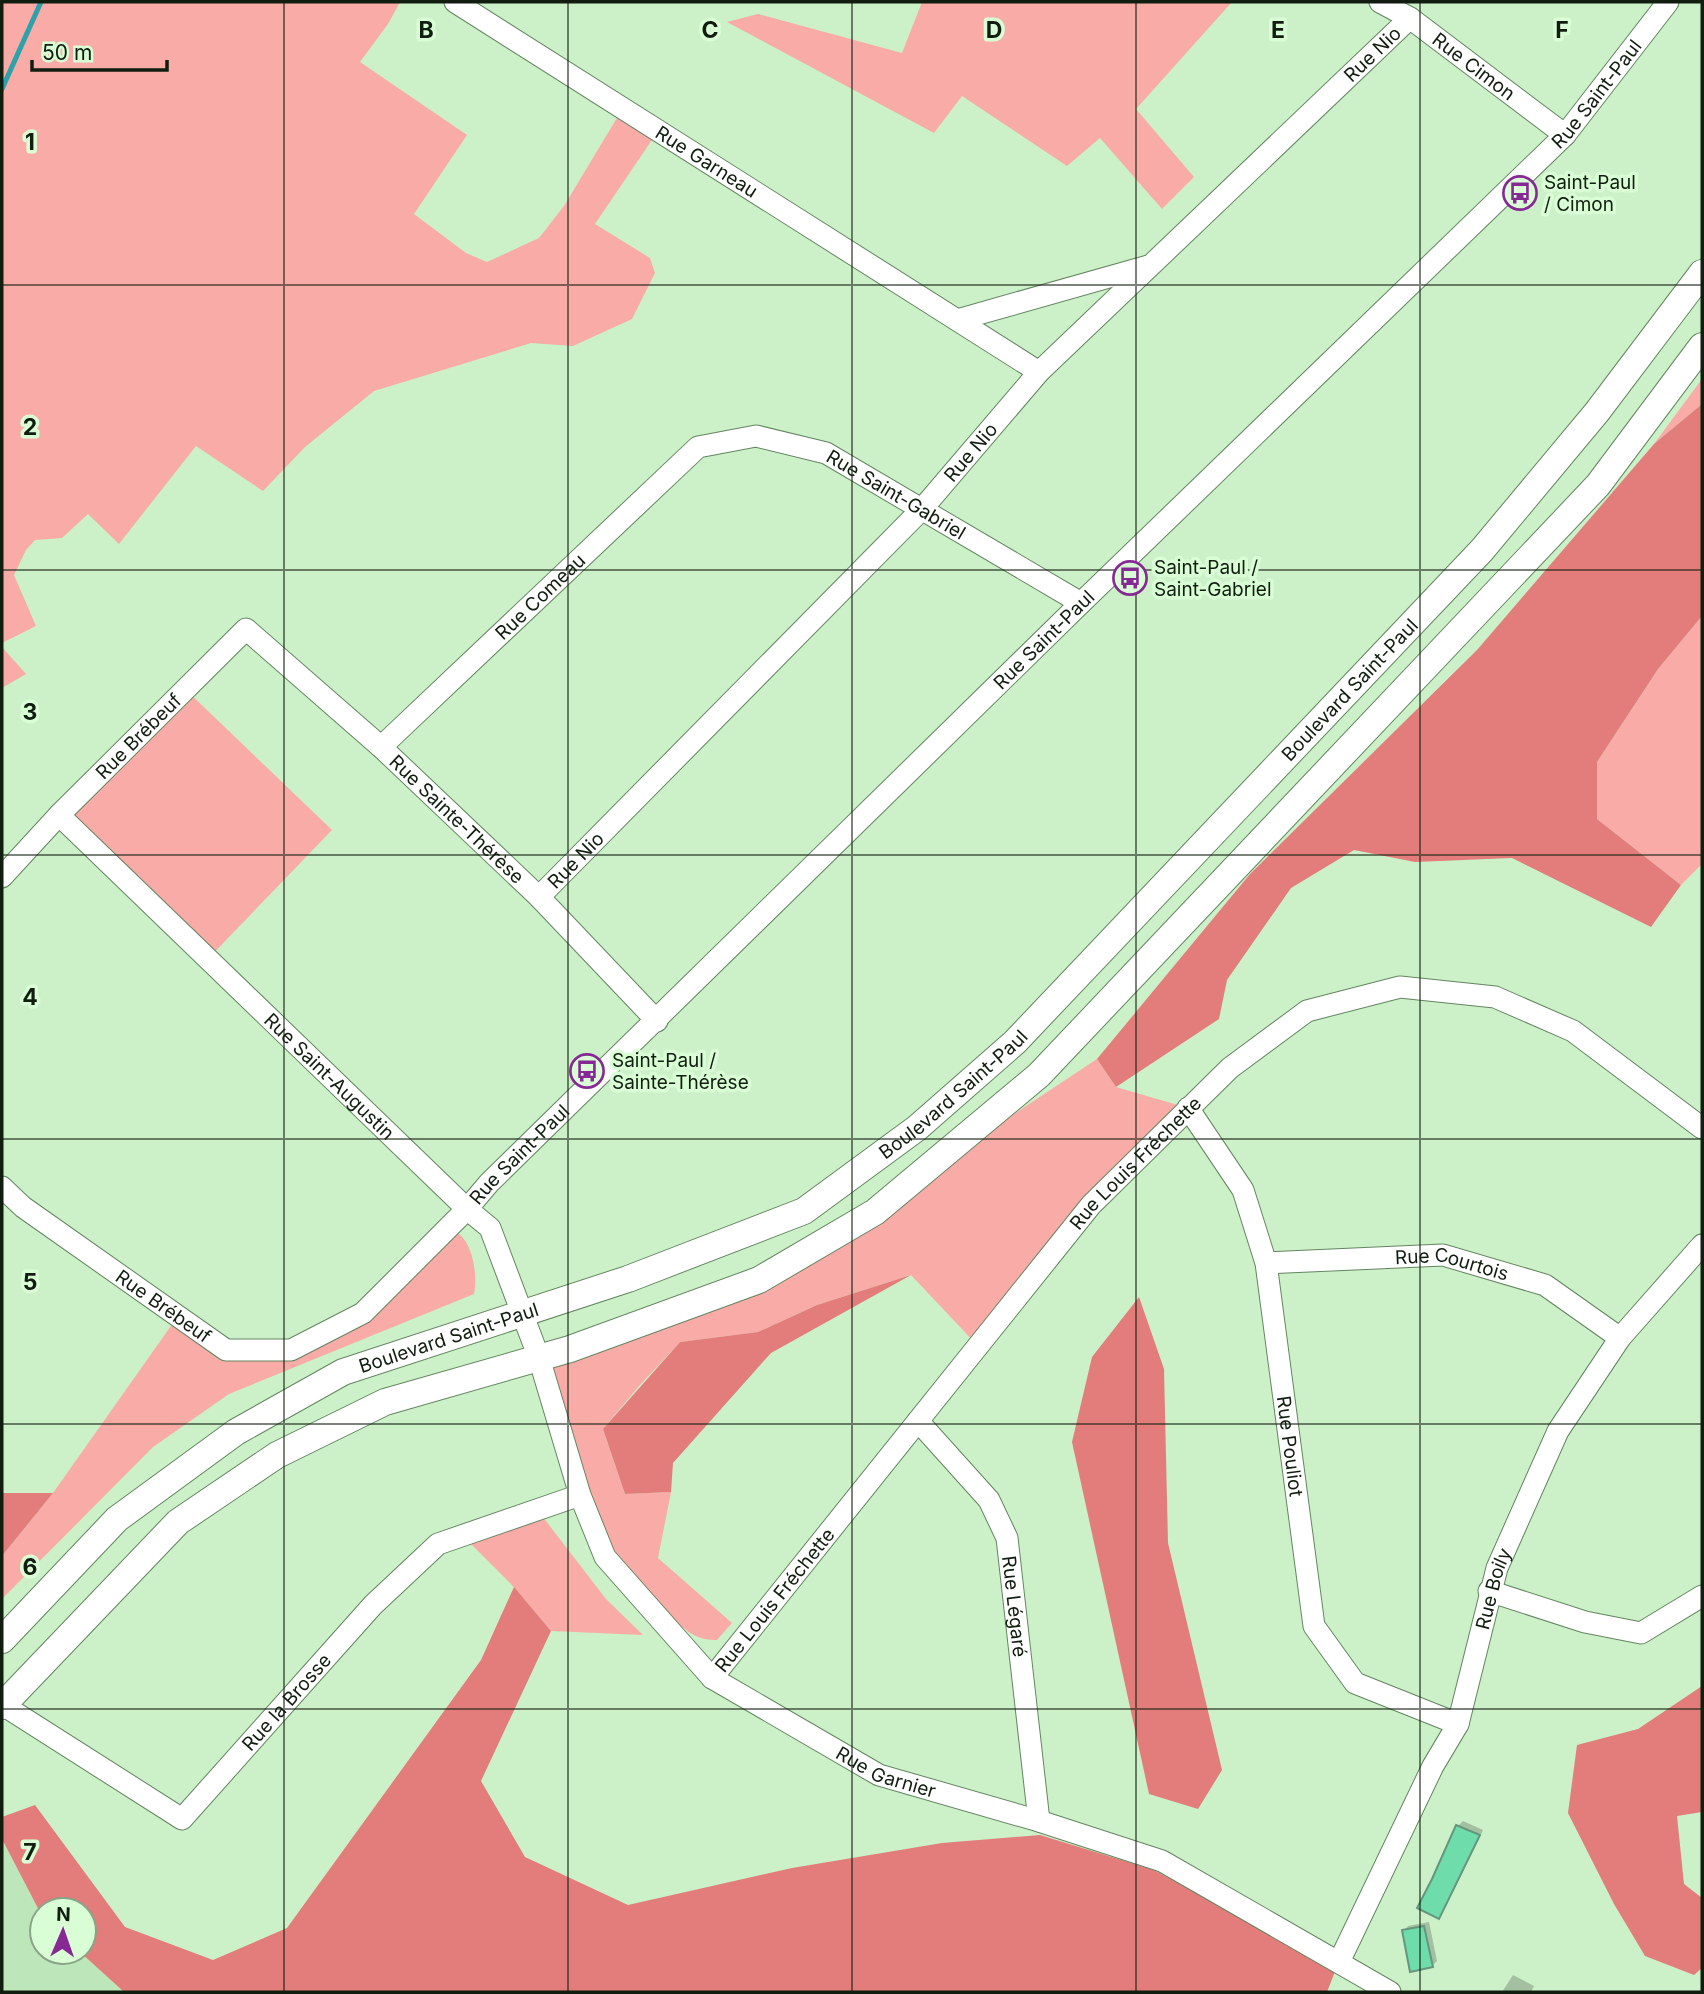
<svg xmlns="http://www.w3.org/2000/svg" width="1704" height="1994" viewBox="0 0 1704 1994" font-family="Inter,sans-serif">
<style>
.built{fill:#bde7ba}
.green{fill:#f9aba7}
.forest{fill:#e27d7b}
.shadow{fill:#0003}
.lines{fill:none;stroke-linecap:round;stroke-linejoin:round}
.stream{stroke:#2ca2ab;stroke-width:5}
.building{fill:#6fddab;stroke:#65977e;stroke-width:2}
.minor-casing{stroke:#648561;stroke-width:23}
.major-casing{stroke:#648561;stroke-width:28}
.minor{stroke:#fff;stroke-width:21}
.major{stroke:#fff;stroke-width:26}
.grid{fill:none;stroke:#101d0f;stroke-width:2;stroke-opacity:0.55}
.labels{text-anchor:middle;stroke-width:7;stroke-linejoin:round;paint-order:stroke}
.street-label{font-size:19px;fill:#101d0f;stroke:#d9fed5}
.poi-label{font-size:19px;fill:#101d0f;stroke:#d9fed5;text-anchor:start}
.grid-label{font-size:23px;text-anchor:middle;font-weight:bold;fill:#101d0f;stroke:#d9fed5;stroke-width:7;stroke-linejoin:round;paint-order:stroke}
</style>
<rect width="100%" height="100%" fill="#ccf0c8"/>
<!-- built -->
<path class="built" d="M2,1839L42,1916V1952H80L124,1992H2Z"/>
<!-- green -->
<g class="green">
<path d="M2,2H400L388,24L360,62L467,135L414,214L466,253L487,262L539,238L564,206L623,108L658,131L595,224L650,258L655,273L632,319L573,346L531,343L374,391L305,447L263,491L196,446L119,544L88,514L62,538L35,540L26,550L14,575L36,626L2,643Z"/>
<path d="M922,2H1232L1136,109L1194,177L1162,209L1100,138L1067,166L962,96L934,133L727,22L758,14L902,53Z"/>
<path d="M1702,379V404L1654,444Z"/>
<path d="M1702,616V864L1681,885L1597,819V762L1658,669Z"/>
<path d="M2,647L26,674L2,688Z"/>
<path d="M185,689L332,830L205,962L58,820Z"/>
<path d="M1097,1059L1116,1087L1188,1108L978,1346L911,1275L817,1305L758,1332L680,1342L639,1386L603,1429L625,1494L671,1492L658,1558L732,1623L717,1640C692,1641 680,1625 665,1609C644,1587 621,1566 606,1539C581,1494 566,1423 552,1372L556,1357L707,1305L969,1144Z"/>
<path d="M454,1231C473,1239 478,1276 474,1294L229,1394L153,1447L2,1599V1556L53,1493L178,1316L226,1350H291L363,1313Z"/>
<path d="M539,1512L606,1599L643,1635L551,1631L511,1584L467,1540Z"/>
</g>
<!-- forest -->
<g class="forest">
<path d="M1702,404V616L1658,669L1597,762V819L1681,885L1651,927L1512,858L1415,862L1354,850L1291,888L1227,980L1219,1019L1116,1087L1097,1059L1250,874L1477,650L1654,444Z"/>
<path d="M911,1275L771,1353L673,1463L671,1492L625,1494L603,1429L680,1342L758,1332L817,1305Z"/>
<path d="M1139,1297L1164,1369L1168,1543L1222,1770L1198,1809L1149,1794L1072,1442L1092,1357Z"/>
<path d="M2,1493H53L2,1556Z"/>
<path d="M514,1587L551,1631L481,1781L525,1857L628,1905L792,1868L942,1843L1040,1835L1154,1870L1336,1969L1327,1992H124L80,1952H84V1910H42V1916L2,1839V1817L35,1805L125,1927L213,1960L287,1928L481,1660Z"/>
<path d="M1702,1686V1812L1677,1816L1684,1884L1702,1898V1968L1694,1975L1645,1956L1614,1904L1568,1813L1577,1745L1638,1729Z"/>
</g>
<!-- shadow -->
<g class="shadow">
<path d="M1463,1821L1483,1830L1443,1912L1439,1917L1458,1826Z"/>
<path d="M1429,1922L1437,1961L1432,1966L1404,1931L1408,1926Z"/>
<path d="M1513,1975L1534,1986L1531,1992H1502Z"/>
</g>
<g class="lines">
<!-- stream -->
<path class="stream" d="M2,89L41,2"/>
</g>
<!-- building -->
<g class="building">
<path d="M1456,1825L1480,1835L1439,1919L1417,1908L1432,1879Z"/>
<path d="M1424,1926L1433,1967L1410,1972L1402,1930Z"/>
</g>
<g class="lines">
<!-- minor casing -->
<g class="minor-casing">
<g id="minor">
<path id="s1" d="M455,2L1039,372"/>
<path id="s2" d="M1380,2L1410,18L1565,135"/>
<path d="M957,320L1148,266"/>
<path id="s3" d="M381,747L698,447L756,436L826,453L1081,603"/>
<path id="s4" d="M59,815L467,1209L490,1228L539,1358L580,1495L605,1557L712,1678L879,1775L1039,1821L1162,1861L1390,1992"/>
<path id="s5" d="M2,877L59,815L246,629L381,747L539,897L657,1021"/>
<path id="s6" d="M539,897L922,509L1039,372L1410,18"/>
<path id="s7" d="M1188,1108L1243,1190L1266,1263L1314,1626L1355,1683L1458,1724"/>
<path id="s8" d="M2,1187L23,1207L226,1350H291L363,1313L467,1209L489,1183L1081,603L1565,135L1668,2"/>
<path id="s9" d="M1266,1263L1443,1255L1545,1285L1620,1338"/>
<path id="s10" d="M918,1421L989,1500L1007,1538L1039,1821"/>
<path d="M1489,1591L1585,1622L1641,1633L1702,1596"/>
<path id="s11" d="M712,1678L1091,1205L1230,1068L1307,1011L1400,987L1495,997L1573,1031L1702,1128"/>
<path id="s12" d="M3,1705L182,1819L373,1605L438,1544L580,1495"/>
<path id="s13" d="M1339,1962L1433,1766L1458,1724L1497,1568L1558,1431L1620,1338L1702,1245"/>
</g>
</g>
<!-- major casing -->
<g class="major-casing">
<g id="major">
<path id="s14" d="M2,1640L117,1519L236,1432L343,1372L628,1279L804,1211L917,1128L1015,1042L1482,550L1597,412L1702,273"/>
<path d="M2,1706L178,1522L277,1455L385,1402L570,1349L759,1280L875,1212L1039,1075L1598,485L1702,346"/>
</g>
</g>
<!-- minor -->
<use href="#minor" class="minor"/>
<!-- major -->
<use href="#major" class="major"/>
</g>
<!-- grid -->
<path class="grid" d="M284,2V1992M568,2V1992M852,2V1992M1136,2V1992M1420,2V1992M2,285H1702M2,570H1702M2,855H1702M2,1139H1702M2,1424H1702M2,1709H1702"/>
<!-- icons -->
<defs>
<g id="bus-ring" transform="scale(1.75)"><circle r="9.5" fill="#d9fed5" stroke="#862994" stroke-width="1.5"/><path d="M-5-6H5V4H4V6H2V4H-2V6H-4V4H-5ZM-3.5-4V0h7V-4ZM-3.5 1.2v1.5H-2V1.2ZM2 1.2v1.5H3.5V1.2Z" fill="#862994"/></g>
</defs>
<g fill-rule="evenodd">
<use href="#bus-ring" x="1520" y="193"/>
<use href="#bus-ring" x="1130" y="578"/>
<use href="#bus-ring" x="587" y="1071"/>
</g>
<g class="labels">
<!-- street labels -->
<g class="street-label">
<text dy="7" stroke="none"><textPath href="#s6" startOffset="1186">Rue Nio</textPath></text>
<text dy="7" stroke="none"><textPath href="#s2" startOffset="114">Rue Cimon</textPath></text>
<text dy="7" stroke="none"><textPath href="#s8" startOffset="2158">Rue Saint-Paul</textPath></text>
<text dy="7" stroke="none"><textPath href="#s1" startOffset="298">Rue Garneau</textPath></text>
<text dy="7" stroke="none"><textPath href="#s6" startOffset="620">Rue Nio</textPath></text>
<text dy="7" stroke="none"><textPath href="#s3" startOffset="649">Rue Saint-Gabriel</textPath></text>
<text dy="7" stroke="none"><textPath href="#s3" startOffset="219">Rue Comeau</textPath></text>
<text dy="7" stroke="none"><textPath href="#s8" startOffset="1381">Rue Saint-Paul</textPath></text>
<text dy="7" stroke="none"><textPath href="#s14" startOffset="1682">Boulevard Saint-Paul</textPath></text>
<text dy="7" stroke="none"><textPath href="#s5" startOffset="196">Rue Brébeuf</textPath></text>
<text dy="7" stroke="none"><textPath href="#s5" startOffset="632">Rue Sainte-Thérèse</textPath></text>
<text dy="7" stroke="none"><textPath href="#s6" startOffset="52">Rue Nio</textPath></text>
<text dy="7" stroke="none"><textPath href="#s4" startOffset="376">Rue Saint-Augustin</textPath></text>
<text dy="7" stroke="none"><textPath href="#s14" startOffset="1115">Boulevard Saint-Paul</textPath></text>
<text dy="7" stroke="none"><textPath href="#s8" startOffset="646">Rue Saint-Paul</textPath></text>
<text dy="7" stroke="none"><textPath href="#s11" startOffset="667">Rue Louis Fréchette</textPath></text>
<text dy="7" stroke="none"><textPath href="#s9" startOffset="187">Rue Courtois</textPath></text>
<text dy="7" stroke="none"><textPath href="#s8" startOffset="201">Rue Brébeuf</textPath></text>
<text dy="7" stroke="none"><textPath href="#s14" startOffset="548">Boulevard Saint-Paul</textPath></text>
<text dy="7" stroke="none"><textPath href="#s7" startOffset="360">Rue Pouliot</textPath></text>
<text dy="7" stroke="none"><textPath href="#s13" startOffset="406">Rue Boily</textPath></text>
<text dy="7" stroke="none"><textPath href="#s11" startOffset="100">Rue Louis Fréchette</textPath></text>
<text dy="7" stroke="none"><textPath href="#s10" startOffset="217">Rue Légaré</textPath></text>
<text dy="7" stroke="none"><textPath href="#s12" startOffset="369">Rue la Brosse</textPath></text>
<text dy="7" stroke="none"><textPath href="#s4" startOffset="1306">Rue Garnier</textPath></text>
</g>
<!-- poi labels -->
<g class="poi-label">
<text x="1544" y="189">Saint-Paul<tspan x="1544" dy="22">/ Cimon</tspan></text>
<text x="1154" y="574">Saint-Paul /<tspan x="1154" dy="22">Saint-Gabriel</tspan></text>
<text x="612" y="1067">Saint-Paul /<tspan x="612" dy="22">Sainte-Thérèse</tspan></text>
</g>
</g>
<g class="grid-label">
<text x="426" y="38">B</text>
<text x="710" y="38">C</text>
<text x="994" y="38">D</text>
<text x="1278" y="38">E</text>
<text x="1562" y="38">F</text>
<text x="30" y="150">1</text>
<text x="30" y="435">2</text>
<text x="30" y="720">3</text>
<text x="30" y="1005">4</text>
<text x="30" y="1290">5</text>
<text x="30" y="1575">6</text>
<text x="30" y="1860">7</text>
</g>
<!-- border -->
<rect width="1704" height="1994" fill="none" stroke="#101d0f" stroke-width="7"/>
<!-- north arrow -->
<g transform="translate(63 1931) rotate(2)"><circle r="33" fill="#d9fed5" stroke="#89a486" stroke-width="2"/>
<path d="M0-5L12 26L0 18L-12 26Z" fill="#862994"/>
<text y="-10" font-size="19" font-weight="bold" text-anchor="middle" fill="#101d0f">N</text>
</g>
<!-- scale -->
<path d="M32 60v10h135v-10" fill="none" stroke="#101d0f" stroke-width="3.5"/>
<text x="42" y="60" font-size="21" fill="#101d0f" stroke="#d9fed5" stroke-width="5" paint-order="stroke">50 m</text>
</svg>
